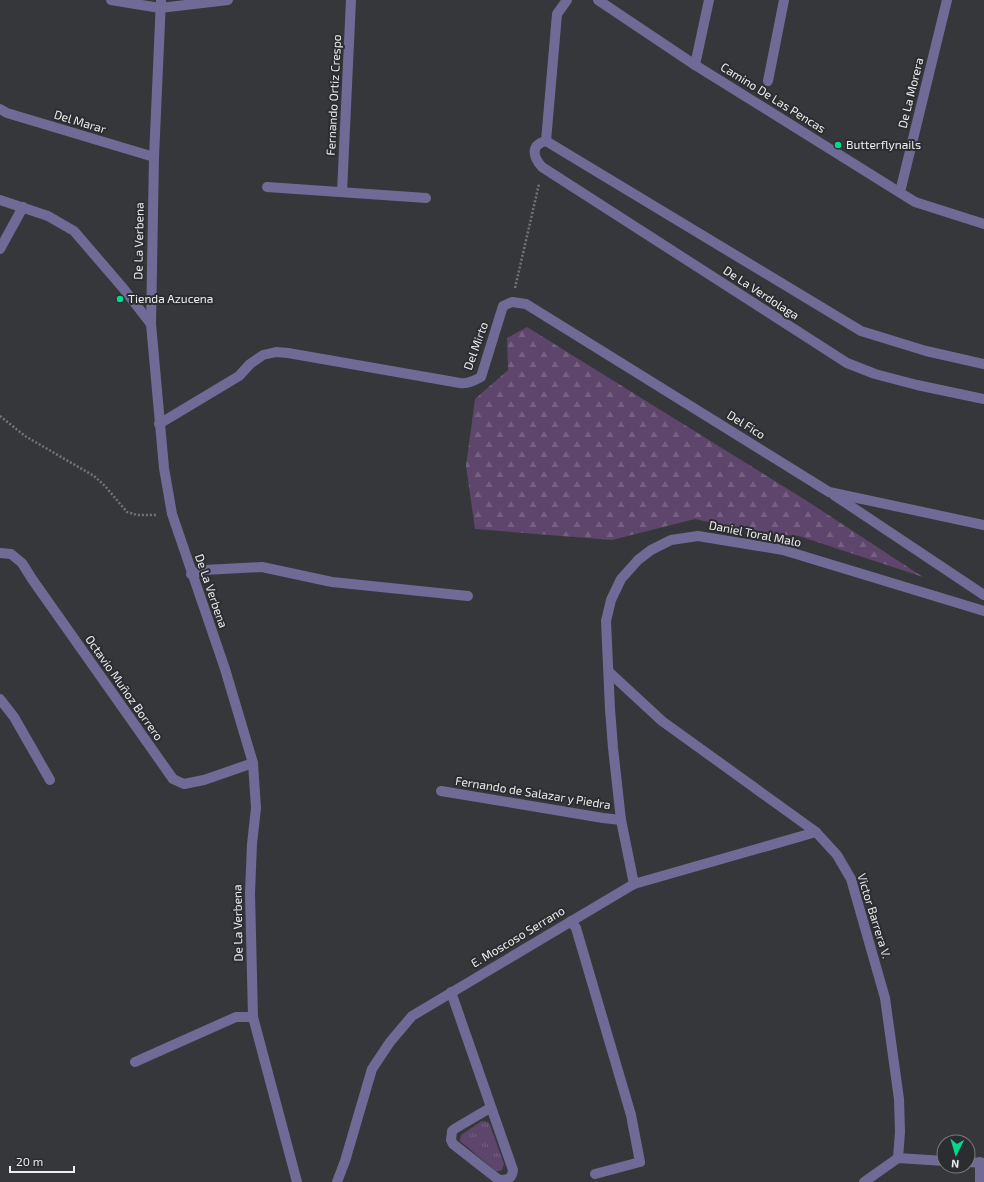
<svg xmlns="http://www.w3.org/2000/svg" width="984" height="1182" viewBox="0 0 984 1182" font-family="'Exo 2',sans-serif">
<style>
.grass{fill:url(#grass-tufts)}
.forest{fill:url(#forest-firs)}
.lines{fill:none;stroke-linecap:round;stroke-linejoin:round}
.path{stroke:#747477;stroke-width:2.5;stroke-dasharray:2 2;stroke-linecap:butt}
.minor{stroke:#706a96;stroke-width:10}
.poi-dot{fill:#01d98c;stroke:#2c2d30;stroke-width:1.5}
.labels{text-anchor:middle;stroke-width:4;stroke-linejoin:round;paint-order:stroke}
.street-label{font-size:12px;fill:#ededf0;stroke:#2c2d30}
.poi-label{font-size:12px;fill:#ededf0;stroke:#2c2d30;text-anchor:start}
</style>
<defs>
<pattern id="grass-tufts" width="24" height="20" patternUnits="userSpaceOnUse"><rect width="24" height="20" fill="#5d456c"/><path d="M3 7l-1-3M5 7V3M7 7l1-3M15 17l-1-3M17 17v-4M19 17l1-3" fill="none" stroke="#756081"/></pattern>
<pattern id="forest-firs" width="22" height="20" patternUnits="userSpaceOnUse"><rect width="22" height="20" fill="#5d456c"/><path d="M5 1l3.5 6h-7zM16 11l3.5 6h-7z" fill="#756081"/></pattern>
</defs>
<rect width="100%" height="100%" fill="#36373a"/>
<!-- grass -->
<path class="grass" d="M482,1121L488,1122L490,1125L504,1164L502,1170L499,1171H496L460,1141L461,1135Z"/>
<!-- forest -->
<path class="forest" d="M527,327L807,501L923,577L799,536L758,533L695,519L612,540L475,529L466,466L475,399L508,370L507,338Z"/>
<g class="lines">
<!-- path -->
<g class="path">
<path d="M515,288L539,184"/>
<path d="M0,416L25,436L94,476L105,486L127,512L137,515H157"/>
</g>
<!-- minor -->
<g class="minor">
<path d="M111,0L160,8L228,0"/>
<path d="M161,0L154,157L151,324L164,468L172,514L225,669L253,763L256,808L252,844L250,893L253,1017L297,1182"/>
<path d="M567,0L557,14L546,141C530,145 533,157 542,167L847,363L875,374L917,385L984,399"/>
<path d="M598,0L695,65L915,202L984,224"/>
<path d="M695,65L709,0"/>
<path d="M768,81L784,0"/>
<path d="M0,109L7,113L154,157"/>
<path d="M546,141L861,331L926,351L984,364"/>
<path d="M267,187L426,198"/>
<path d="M342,192L351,0"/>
<path d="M900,192L947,0"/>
<path d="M0,200L48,216L74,231L123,288L151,324"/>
<path d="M0,249L23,207"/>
<path d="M159,424L239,376L250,364L263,355L276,352L288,353L460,383C468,384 474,381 481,377L503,306L512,302L526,304L829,492L984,525"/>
<path d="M834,495L984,595"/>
<path d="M0,553L11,554L22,563L32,579L173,779L184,784L204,780L253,763"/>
<path d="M191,574L204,570L262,567L332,582L468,596"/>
<path d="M609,672L662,721L816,832L837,855L851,879L885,998L899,1099L900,1132L898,1158"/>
<path d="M0,699L14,717L50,780"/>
<path d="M441,791L603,818L621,820"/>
<path d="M634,884L621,820L613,748L610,709L606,621L611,600L621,579L638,560L651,550L671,540L698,536L783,550L984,611"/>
<path d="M571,921L576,928L631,1115L640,1162L595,1174"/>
<path d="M451,992L513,1170C512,1179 508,1180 499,1180L453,1144L451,1140L452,1131L456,1128L490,1108"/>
<path d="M135,1062L236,1017H253"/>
<path d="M968,1162L984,1163"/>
<path d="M980,1162V1182"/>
<path d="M337,1182L345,1161L372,1069L390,1042L412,1016L634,884L816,832"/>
<path d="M864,1182L898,1158L944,1161"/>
</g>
</g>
<!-- markers -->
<g class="poi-dot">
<circle cx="838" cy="145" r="4"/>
<circle cx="120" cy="299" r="4"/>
</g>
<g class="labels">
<!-- street labels -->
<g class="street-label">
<text transform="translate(911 93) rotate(-76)" y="4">De La Morera</text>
<text transform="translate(334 95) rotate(-87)" y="4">Fernando Ortiz Crespo</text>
<text transform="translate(773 98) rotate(32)" y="4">Camino De Las Pencas</text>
<text transform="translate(80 122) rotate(17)" y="4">Del Marar</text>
<text transform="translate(139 241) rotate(-89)" y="4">De La Verbena</text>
<text transform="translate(761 293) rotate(33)" y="4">De La Verdolaga</text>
<text transform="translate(476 346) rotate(-70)" y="4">Del Mirto</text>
<text transform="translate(746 425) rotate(32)" y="4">Del Fico</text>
<text transform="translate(755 534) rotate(11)" y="4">Daniel Toral Malo</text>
<text transform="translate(211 591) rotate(71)" y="4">De La Verbena</text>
<text transform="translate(124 688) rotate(55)" y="4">Octavio Muñoz Borrero</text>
<text transform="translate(533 793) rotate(9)" y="4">Fernando de Salazar y Piedra</text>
<text transform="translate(874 916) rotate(73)" y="4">Victor Barrera V.</text>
<text transform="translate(238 923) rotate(-91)" y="4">De La Verbena</text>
<text transform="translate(518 937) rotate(-31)" y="4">E. Moscoso Serrano</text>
</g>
<!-- poi labels -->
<g class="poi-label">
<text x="846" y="149">Butterflynails</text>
<text x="128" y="303">Tienda Azucena</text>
</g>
</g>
<!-- north arrow -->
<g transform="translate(956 1154) rotate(185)"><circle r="19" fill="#2c2d30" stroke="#797a7d"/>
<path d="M0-3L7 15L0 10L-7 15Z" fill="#01d98c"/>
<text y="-6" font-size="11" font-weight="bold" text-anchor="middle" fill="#ededf0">N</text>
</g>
<!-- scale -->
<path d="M10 1166v6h64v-6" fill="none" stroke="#ededf0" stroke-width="2"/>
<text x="16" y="1166" font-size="12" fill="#ededf0" stroke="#2c2d30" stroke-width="3" paint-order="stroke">20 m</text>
</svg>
